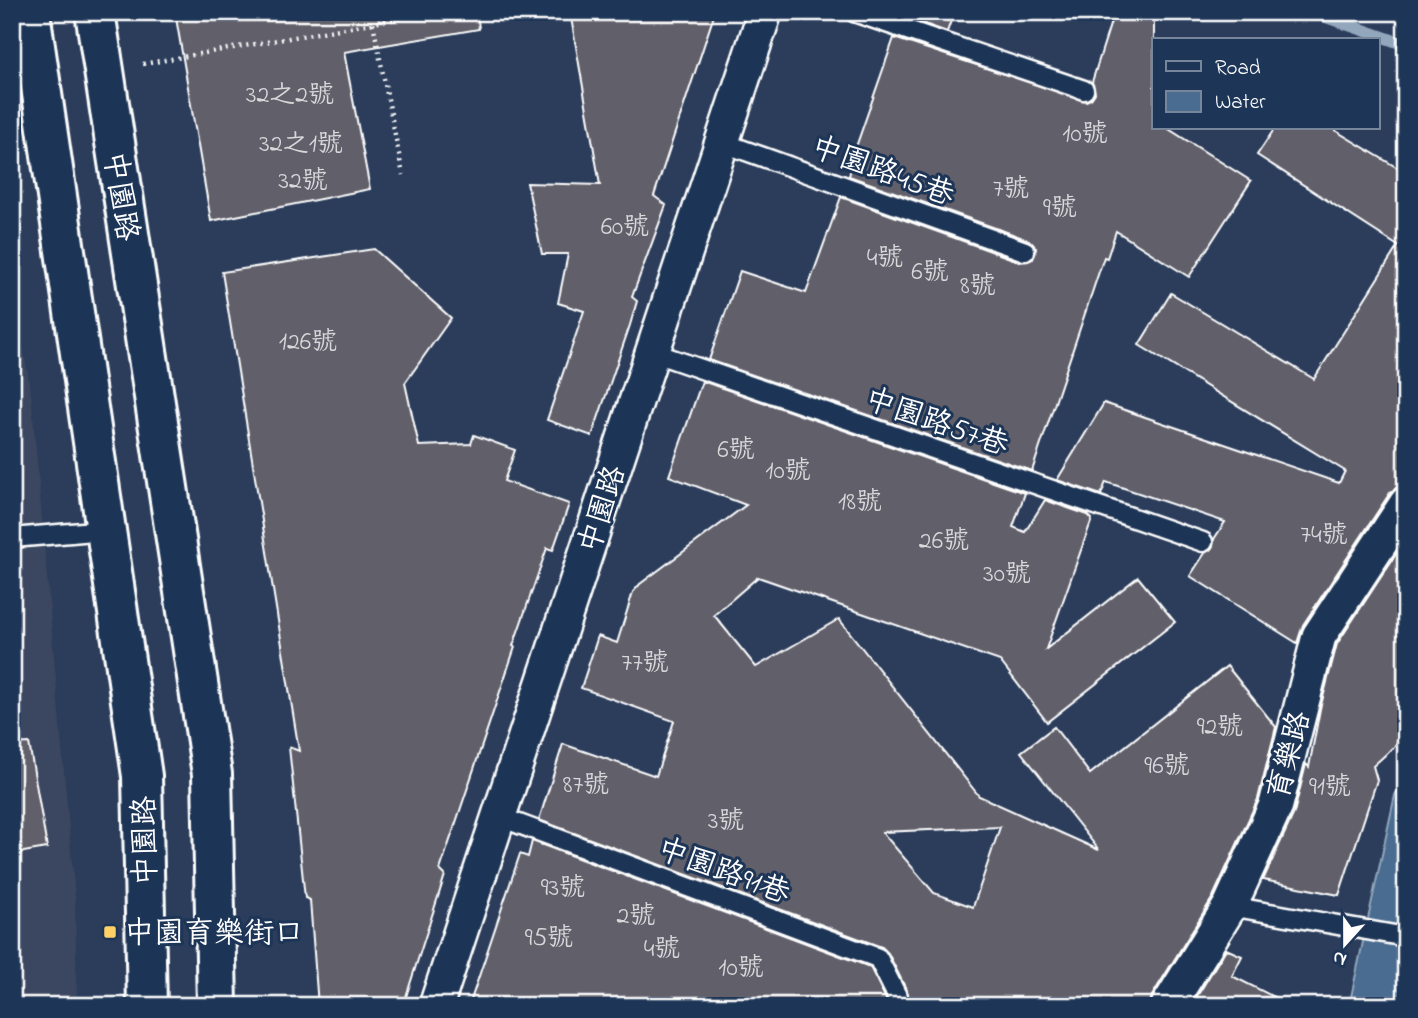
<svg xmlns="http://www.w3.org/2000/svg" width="1418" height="1018" viewBox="0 0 1418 1018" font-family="'Indie Flower','LXGW WenKai TC',sans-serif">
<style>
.built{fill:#3b4760}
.water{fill:#4a6c90;stroke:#92a7bc;stroke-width:2}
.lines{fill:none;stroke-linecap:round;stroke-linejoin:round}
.stream{stroke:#92a7bc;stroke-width:12}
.building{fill:#615f6b;stroke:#fff;stroke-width:2;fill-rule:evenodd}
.service-casing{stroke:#fff;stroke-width:23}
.minor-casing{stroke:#fff;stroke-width:38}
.secondary-casing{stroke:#fff;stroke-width:44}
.path{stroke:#fff;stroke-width:4.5;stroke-dasharray:2 5;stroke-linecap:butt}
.service{stroke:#1d3557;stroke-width:18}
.minor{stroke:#1d3557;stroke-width:33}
.secondary{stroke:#1d3557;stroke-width:38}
.poi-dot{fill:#ffd166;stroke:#1d3557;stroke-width:2.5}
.labels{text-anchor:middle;stroke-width:6;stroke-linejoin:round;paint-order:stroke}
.number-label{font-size:26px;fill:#d8d7da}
.street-label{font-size:30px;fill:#fff;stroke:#1d3557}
.poi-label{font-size:30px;fill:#fff;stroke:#1d3557;text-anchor:start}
</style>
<rect width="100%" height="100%" fill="#2b3d5b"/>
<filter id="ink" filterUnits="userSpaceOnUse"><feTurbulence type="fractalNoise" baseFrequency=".0143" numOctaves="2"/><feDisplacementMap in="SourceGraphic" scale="14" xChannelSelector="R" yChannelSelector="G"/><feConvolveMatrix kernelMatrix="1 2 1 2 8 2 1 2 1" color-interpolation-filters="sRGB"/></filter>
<g filter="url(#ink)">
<!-- built -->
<path class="built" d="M12,282L31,393L75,897L77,1006H12Z"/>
<!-- water -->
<path class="water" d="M1406,776V1006H1349L1395,795Z"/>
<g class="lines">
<!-- stream -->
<path class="stream" d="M1312,12L1406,45"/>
</g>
<!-- building -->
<g class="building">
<path d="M175,12H477L479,29L344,52L370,189L211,221Z"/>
<path d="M570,12H715L654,196L666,205L632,297L637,301L630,325L592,436L547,420L584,311L558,303L568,254H542L527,183L600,185Z"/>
<path d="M903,12H954L947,32L902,16Z"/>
<path d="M1114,12H1154V128H1167L1251,181L1189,277L1116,231L1107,258L1104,257L1032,471L709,360L740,271L806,293L841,197L1021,262L1033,259L1036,248L1029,240L849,176L851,168L849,167L894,38L1086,101L1091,99L1095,93L1092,82Z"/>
<path d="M1275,128H1331L1406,173V485L1397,487L1390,493L1303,625L1297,643L1190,576L1205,553L1213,546L1214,539L1225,522L1106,482L1101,495L1057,480L1104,403L1339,483L1345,471L1139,345L1171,293L1314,379L1398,246L1257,155Z"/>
<path d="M374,249L451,318L405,383L419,446L471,444L474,435L515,450L504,481L569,504L553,550L547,548L513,646L515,647L440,870L445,875L403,1006H318L310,900L305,898L289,747L299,751L222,272Z"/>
<path d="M702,381L1025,493L1013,527L1025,532L1045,500L1088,515L1092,519L1046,649L1138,577L1175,622L1047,722L1000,661L758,577L714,615L756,667L839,619L979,796L1099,850L1021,752L1054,727L1090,774L1227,666L1276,727L1258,799L1213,897L1152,996L1149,1006H908V993L888,953L882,947L539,820L563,744L656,776L674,721L581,688L598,636L617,643L633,592L640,584L746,505L669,476ZM1000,827L973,907L934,893L882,832Z"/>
<path d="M1406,539V726L1395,746L1373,766L1377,780L1339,895L1263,880L1294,813L1306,764L1309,767L1320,709L1337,644Z"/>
<path d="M29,743L47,848L12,854V744Z"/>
<path d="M532,841L870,967L886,999L885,1006H469L520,854L528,857Z"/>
<path d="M1226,949L1242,956L1232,976L1292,1006H1191Z"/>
</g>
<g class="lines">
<!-- service casing -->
<g class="service-casing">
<g id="service">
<path d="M854,12L1084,90"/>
<path d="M721,142L1025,251"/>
<path d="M652,352L1203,542"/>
<path d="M12,538L106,530"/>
<path d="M500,817L878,958L898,998L896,1006"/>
<path d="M1230,906L1406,937"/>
</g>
</g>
<!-- minor casing -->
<g class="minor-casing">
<g id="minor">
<path d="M436,1006L765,12"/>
<path d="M1168,1006L1230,906L1276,805L1319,636L1406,504"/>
</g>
</g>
<!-- secondary casing -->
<g class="secondary-casing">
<g id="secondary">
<path d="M30,12L142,776L147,1006"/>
<path d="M95,12L212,774L217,1006"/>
</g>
</g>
<!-- path -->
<g class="path">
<path d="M373,23L403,175"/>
<path d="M143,64L435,12"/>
</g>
<!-- service -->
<use href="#service" class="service"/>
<!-- minor -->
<use href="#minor" class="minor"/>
<!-- secondary -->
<use href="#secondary" class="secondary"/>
</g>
</g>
<!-- markers -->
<rect class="poi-dot" x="103" y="925" width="14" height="14" rx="3.5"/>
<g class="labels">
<!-- number labels -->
<g class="number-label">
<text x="290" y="102">32之2號</text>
<text x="1085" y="141">10號</text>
<text x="301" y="151">32之1號</text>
<text x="303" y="188">32號</text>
<text x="1011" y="196">7號</text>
<text x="1060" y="215">9號</text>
<text x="625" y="234">60號</text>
<text x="885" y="265">4號</text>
<text x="930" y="279">6號</text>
<text x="978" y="293">8號</text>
<text x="308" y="349">126號</text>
<text x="736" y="457">6號</text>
<text x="788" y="478">10號</text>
<text x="860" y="509">18號</text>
<text x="1324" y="542">74號</text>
<text x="944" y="548">26號</text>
<text x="1007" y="581">30號</text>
<text x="645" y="670">77號</text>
<text x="1220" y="734">92號</text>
<text x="1167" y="773">96號</text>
<text x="586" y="792">87號</text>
<text x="1330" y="794">91號</text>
<text x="726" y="828">3號</text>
<text x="563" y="895">93號</text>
<text x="636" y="923">2號</text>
<text x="549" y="945">95號</text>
<text x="662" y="956">4號</text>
<text x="741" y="975">10號</text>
</g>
<!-- street labels -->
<g class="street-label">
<text transform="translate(883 170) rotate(20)" y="10">中園路45巷</text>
<text transform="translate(122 196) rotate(81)" y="10">中園路</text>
<text transform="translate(937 421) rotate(19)" y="10">中園路57巷</text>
<text transform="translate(601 509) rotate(-72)" y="10">中園路</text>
<text transform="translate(1288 755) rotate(-75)" y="10">育樂路</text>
<text transform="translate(144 841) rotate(-91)" y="10">中園路</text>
<text transform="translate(724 870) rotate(20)" y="10">中園路91巷</text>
</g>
<!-- poi labels -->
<g class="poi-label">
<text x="124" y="942">中園育樂街口</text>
</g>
</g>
<!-- margin -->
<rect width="1418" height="1018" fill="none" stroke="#1d3557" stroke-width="42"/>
<rect x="21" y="21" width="1376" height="976" fill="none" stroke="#fff" stroke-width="2.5" filter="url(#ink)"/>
<!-- legend -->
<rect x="1152" y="38" width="228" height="91" fill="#1d3557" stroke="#77869a" stroke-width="2"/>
<rect x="1166" y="61" width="35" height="10" fill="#1d3557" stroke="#77869a" stroke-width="2"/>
<text x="1215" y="74" font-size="21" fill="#ffffff">Road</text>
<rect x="1166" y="91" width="35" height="21" fill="#4a6c90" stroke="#77869a" stroke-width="2"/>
<text x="1215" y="108" font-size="21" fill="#ffffff">Water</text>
<!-- north arrow -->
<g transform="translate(1345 944) rotate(201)" stroke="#1d3557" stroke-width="5" paint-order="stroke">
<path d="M0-5L12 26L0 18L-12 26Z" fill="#ffffff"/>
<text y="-10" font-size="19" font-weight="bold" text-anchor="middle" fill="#ffffff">N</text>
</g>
</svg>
